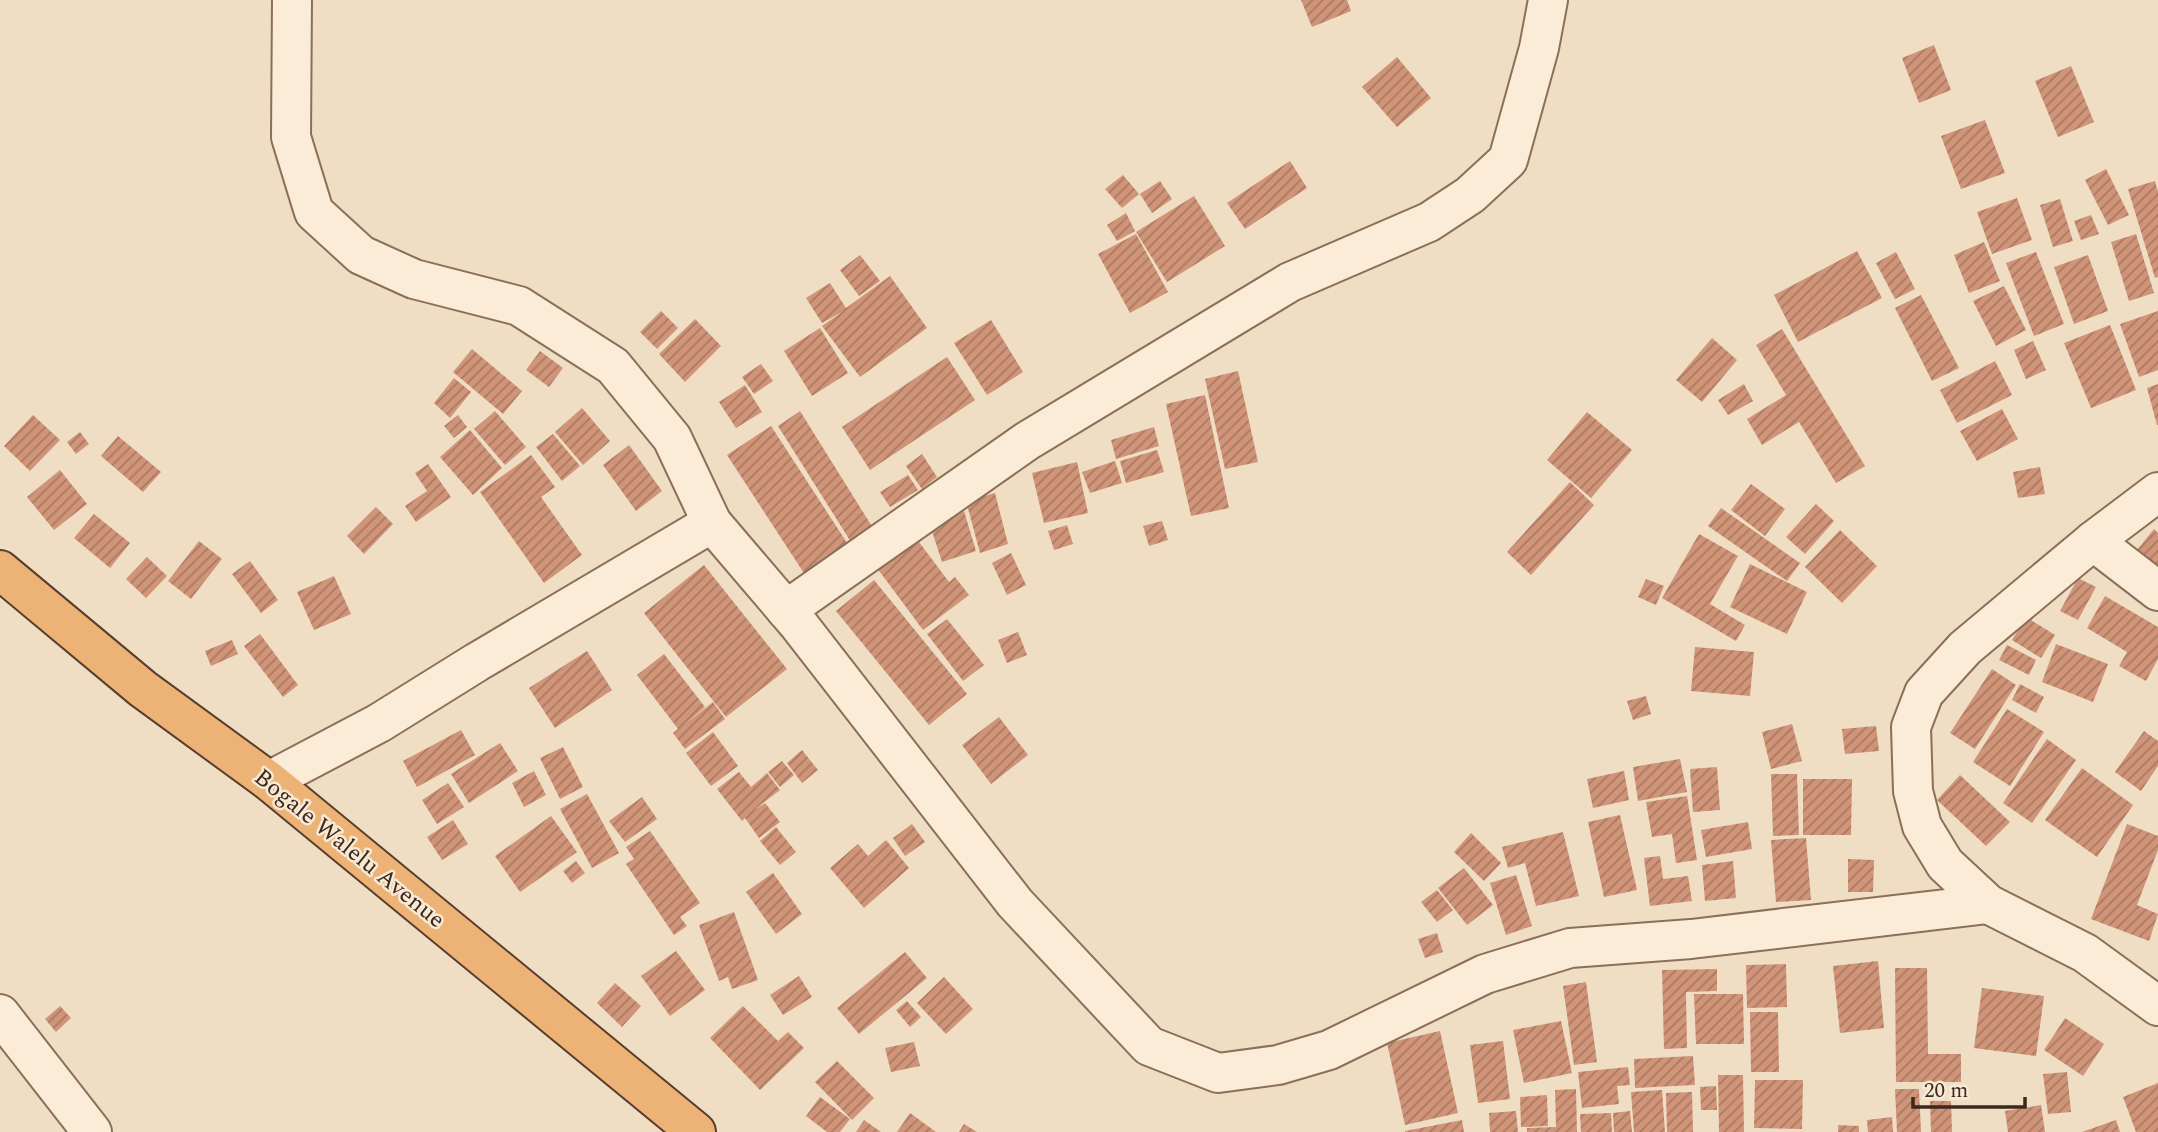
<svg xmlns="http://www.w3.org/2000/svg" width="2158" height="1132" viewBox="0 0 2158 1132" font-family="Spectral,serif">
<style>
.building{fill:url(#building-hatch)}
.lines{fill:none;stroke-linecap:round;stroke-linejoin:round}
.minor-casing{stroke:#8b6f59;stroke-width:42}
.trunk-casing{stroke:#593d2d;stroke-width:42}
.minor{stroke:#faecd7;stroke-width:38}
.trunk{stroke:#ecb276;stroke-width:38}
.labels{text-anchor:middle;stroke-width:5;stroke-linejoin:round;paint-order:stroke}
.street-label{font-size:24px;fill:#3b291e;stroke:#f7e9d4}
</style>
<defs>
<pattern id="building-hatch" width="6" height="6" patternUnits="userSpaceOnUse" patternTransform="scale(1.75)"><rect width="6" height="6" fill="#d09478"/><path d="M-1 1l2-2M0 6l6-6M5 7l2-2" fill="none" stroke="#aa7962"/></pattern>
</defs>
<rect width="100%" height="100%" fill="#f0dec4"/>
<!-- building -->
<g class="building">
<path d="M1301,0H1347L1351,11L1312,27Z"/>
<path d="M1934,45L1951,90L1919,103L1902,58Z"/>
<path d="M1397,57L1431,98L1397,127L1362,87Z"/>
<path d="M2071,66L2094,122L2058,137L2035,81Z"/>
<path d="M1985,120L2005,173L1961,189L1941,136Z"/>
<path d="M1290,161L1307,188L1245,229L1227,203Z"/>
<path d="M2106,169L2129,215L2108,225L2085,180Z"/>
<path d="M1123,175L1139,194L1122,208L1105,189Z"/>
<path d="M1160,181L1172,199L1152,213L1140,194Z"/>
<path d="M2155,181L2158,192V277L2155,278L2128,189Z"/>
<path d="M1194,196L1225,246L1167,282L1136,232Z"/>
<path d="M2017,198L2032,240L1992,254L1977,212Z"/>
<path d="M2060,199L2073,241L2053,247L2040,205Z"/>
<path d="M1126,213L1135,231L1117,241L1107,225Z"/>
<path d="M2091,215L2099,234L2081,240L2074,221Z"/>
<path d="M1136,234L1168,292L1130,313L1098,254Z"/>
<path d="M2136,234L2154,293L2129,301L2111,242Z"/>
<path d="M1984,242L2000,281L1969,293L1954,255Z"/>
<path d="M1857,251L1882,298L1798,342L1774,295Z"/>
<path d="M1896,252L1915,289L1895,299L1876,263Z"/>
<path d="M2036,252L2064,324L2034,336L2006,263Z"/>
<path d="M860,255L880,281L859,296L840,270Z"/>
<path d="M2088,255L2108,311L2074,324L2054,267Z"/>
<path d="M890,276L927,328L860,377L822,326L842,312L822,323L806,298L830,283L846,308Z"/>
<path d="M2004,286L2026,330L1996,346L1973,301Z"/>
<path d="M1921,295L1959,368L1932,381L1895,308Z"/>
<path d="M661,311L678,328L657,349L640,332Z"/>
<path d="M2158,311V370L2139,377L2120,324Z"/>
<path d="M695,319L721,346L685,382L659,354Z"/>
<path d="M991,320L1023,372L987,395L954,343Z"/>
<path d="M2110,325L2136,390L2091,408L2064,343Z"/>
<path d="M820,328L848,373L812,396L784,351Z"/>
<path d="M1782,329L1865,466L1836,483L1799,422L1762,445L1747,419L1786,395L1756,345Z"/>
<path d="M1712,338L1737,360L1702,402L1676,380Z"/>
<path d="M2033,341L2046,370L2026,379L2014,350Z"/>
<path d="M472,349L522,391L503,414L453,372Z"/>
<path d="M540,351L563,368L549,387L526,370Z"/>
<path d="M947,357L975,400L870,470L842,427Z"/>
<path d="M1995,361L2012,395L1957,423L1940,390Z"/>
<path d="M761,364L773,381L754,394L742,377Z"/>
<path d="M1238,371L1258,462L1225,469L1205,379Z"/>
<path d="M454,378L471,392L450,418L434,403Z"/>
<path d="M1744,384L1753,401L1728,415L1718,400Z"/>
<path d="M2158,384V425H2157L2147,388Z"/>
<path d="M745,385L762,412L736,428L719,402Z"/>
<path d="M1205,395L1229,508L1191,516L1166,404Z"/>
<path d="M582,408L610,441L583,465L555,432Z"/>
<path d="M2002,409L2018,439L1977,461L1960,431Z"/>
<path d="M495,411L526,447L505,465L474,429Z"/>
<path d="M800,411L878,536L856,550L778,426Z"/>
<path d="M1587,412L1632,450L1591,498L1547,460Z"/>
<path d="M33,415L60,440L30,471L4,446Z"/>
<path d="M458,415L467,427L454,438L444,426Z"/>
<path d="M771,426L853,552L809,581L727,455Z"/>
<path d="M1154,427L1159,446L1116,459L1111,440Z"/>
<path d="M470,430L502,468L473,495L440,457Z"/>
<path d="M80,432L89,444L76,454L67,442Z"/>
<path d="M553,434L580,466L562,481L536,447Z"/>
<path d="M118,436L161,472L143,492L101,456Z"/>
<path d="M629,445L662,491L636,511L603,465Z"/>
<path d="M1157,450L1164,472L1126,483L1120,461Z"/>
<path d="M922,454L937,477L922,489L906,466Z"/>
<path d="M531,455L555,487L541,497L582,555L544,583L480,492Z"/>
<path d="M1115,461L1122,483L1090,493L1082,472Z"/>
<path d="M1077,462L1088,513L1044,523L1032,473Z"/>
<path d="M428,464L451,497L416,522L405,506L427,491L415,473Z"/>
<path d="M2040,467L2045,494L2018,498L2013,472Z"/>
<path d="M60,470L87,504L54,530L27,497Z"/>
<path d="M908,475L918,490L890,507L880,492Z"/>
<path d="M1570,482L1594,505L1531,575L1507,552Z"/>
<path d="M1751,484L1785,509L1765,536L1731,510Z"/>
<path d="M995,493L1008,544L980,553L966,501Z"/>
<path d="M1816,504L1834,521L1805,554L1786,537Z"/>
<path d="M376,507L393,524L364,554L347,536Z"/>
<path d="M1721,508L1800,563L1787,581L1708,526Z"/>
<path d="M964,511L976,551L942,562L929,522Z"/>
<path d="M94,514L130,543L110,568L74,538Z"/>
<path d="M1162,521L1168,540L1149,546L1143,526Z"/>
<path d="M1067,525L1073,544L1054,550L1048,531Z"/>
<path d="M2154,529L2158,533V567L2137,550Z"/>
<path d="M1840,530L1877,566L1842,603L1805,567Z"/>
<path d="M1699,534L1738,556L1710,604L1745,625L1736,641L1662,598Z"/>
<path d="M916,538L949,582L955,577L969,595L923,630L877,568Z"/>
<path d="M199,541L222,559L191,599L168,581Z"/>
<path d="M1011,553L1026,585L1007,595L992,563Z"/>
<path d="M147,557L167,576L146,598L126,579Z"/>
<path d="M250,561L278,600L261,613L232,574Z"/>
<path d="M1750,564L1807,592L1787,634L1730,607Z"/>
<path d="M704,565L787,669L726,717L644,613Z"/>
<path d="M334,576L351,614L314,630L297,592Z"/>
<path d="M2078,578L2096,587L2078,620L2060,611Z"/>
<path d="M1646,579L1664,586L1656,605L1638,597Z"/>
<path d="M874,580L967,694L929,725L836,611Z"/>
<path d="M2105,596L2158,627V659L2146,681L2119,666L2127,652L2087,628Z"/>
<path d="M2026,617L2055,635L2041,658L2012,640Z"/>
<path d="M947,619L984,665L963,681L927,634Z"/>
<path d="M1018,632L1027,655L1007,663L998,640Z"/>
<path d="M260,634L298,685L283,697L244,646Z"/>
<path d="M232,640L238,654L211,666L205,651Z"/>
<path d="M2056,644L2108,664L2093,702L2042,682Z"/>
<path d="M2007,645L2036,660L2029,675L1999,660Z"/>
<path d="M1695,647L1754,652L1750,696L1691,691Z"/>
<path d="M587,651L612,690L555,728L529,688Z"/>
<path d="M664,654L705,707L684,725L713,702L725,719L685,749L673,733L678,729L637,675Z"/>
<path d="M1992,669L2016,685L1975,749L1950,733Z"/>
<path d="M2020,684L2044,697L2036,713L2012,700Z"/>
<path d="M1646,696L1651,714L1633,720L1627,701Z"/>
<path d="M2007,709L2044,732L2010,786L1973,762Z"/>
<path d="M999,717L1028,755L991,784L962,745Z"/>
<path d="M1792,724L1802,761L1771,769L1762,732Z"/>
<path d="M1876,726L1879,751L1845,754L1842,729Z"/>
<path d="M461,730L475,755L417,787L403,761Z"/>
<path d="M2144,731L2158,741V766L2141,791L2115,772Z"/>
<path d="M713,732L738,766L711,786L686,753Z"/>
<path d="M2047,739L2076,760L2032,823L2003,803Z"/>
<path d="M500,743L518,771L469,803L451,774Z"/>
<path d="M563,747L583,787L560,799L540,758Z"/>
<path d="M802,750L818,770L802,783L787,763Z"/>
<path d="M1680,759L1687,792L1638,801L1633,767Z"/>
<path d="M782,761L794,775L780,787L768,772Z"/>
<path d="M1717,767L1720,810L1693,812L1690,769Z"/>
<path d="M2082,768L2133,805L2097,857L2045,820Z"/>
<path d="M534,771L546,795L524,807L512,783Z"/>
<path d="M1624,771L1629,800L1593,808L1587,779Z"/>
<path d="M739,772L751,787L767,773L780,790L754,810L765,803L780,822L759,838L745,818L742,821L717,789Z"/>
<path d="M1771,774H1797L1799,835L1773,836Z"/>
<path d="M1960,775L2010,822L1986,846L1937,800Z"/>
<path d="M1803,779H1852L1851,835H1803Z"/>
<path d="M448,783L464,807L437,824L422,800Z"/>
<path d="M587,794L619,853L592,868L560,809Z"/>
<path d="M1687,796L1697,860L1676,863L1672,834L1652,837L1646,802Z"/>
<path d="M642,797L657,819L625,842L609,821Z"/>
<path d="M1620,815L1637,890L1604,897L1588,822Z"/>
<path d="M551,816L577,852L520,892L495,856Z"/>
<path d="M453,820L468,844L442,860L427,837Z"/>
<path d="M1748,822L1752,849L1706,857L1701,830Z"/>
<path d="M912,824L925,842L905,856L893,838Z"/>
<path d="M2127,824L2158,836V850L2137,905L2158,914L2149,941L2091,919Z"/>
<path d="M776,827L796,852L780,865L760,841Z"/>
<path d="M650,831L700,903L680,917L687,926L674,935L626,864L634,859L626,847Z"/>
<path d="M1563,832L1579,896L1536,906L1525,863L1508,868L1502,847Z"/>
<path d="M1471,833L1501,863L1484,881L1454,852Z"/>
<path d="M1806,838L1811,900L1776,902L1771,840Z"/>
<path d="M886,840L909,868L864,908L830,868L858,844L868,856Z"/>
<path d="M1660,856L1663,879L1688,876L1692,901L1650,906L1644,858Z"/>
<path d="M1848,859L1874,860L1873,892H1848Z"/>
<path d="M576,861L585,873L572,883L563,871Z"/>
<path d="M1733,861L1736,898L1705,901L1702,865Z"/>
<path d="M1464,868L1493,905L1467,925L1438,888Z"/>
<path d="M773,873L802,914L776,934L746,892Z"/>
<path d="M1516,875L1532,926L1506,935L1490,883Z"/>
<path d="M1437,890L1453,910L1437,922L1421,902Z"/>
<path d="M734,912L758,980L732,989L728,977L719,981L699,925Z"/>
<path d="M1437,933L1443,952L1425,958L1418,939Z"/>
<path d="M676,951L705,990L670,1016L641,976Z"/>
<path d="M905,952L927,978L859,1034L837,1008Z"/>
<path d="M1878,961L1884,1028L1840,1033L1833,966Z"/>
<path d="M1786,964L1787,1007L1747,1008L1746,965Z"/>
<path d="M1895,968H1927L1928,1054H1961V1082H1896Z"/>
<path d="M1717,969V991L1686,992L1687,1048L1664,1049L1662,970Z"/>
<path d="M799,976L812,997L783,1015L770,995Z"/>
<path d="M944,977L973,1009L946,1034L917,1003Z"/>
<path d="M1586,982L1597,1062L1574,1065L1563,986Z"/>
<path d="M615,983L641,1006L622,1027L597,1003Z"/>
<path d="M1982,988L2044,996L2036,1056L1974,1048Z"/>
<path d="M1694,994H1743L1744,1044H1696Z"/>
<path d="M907,1001L921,1017L910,1027L896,1010Z"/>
<path d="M60,1006L71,1018L56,1032L45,1019Z"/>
<path d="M743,1006L778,1041L788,1032L804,1048L760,1090L710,1038Z"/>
<path d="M1750,1012H1778L1779,1072H1751Z"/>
<path d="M2065,1018L2104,1044L2083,1076L2044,1050Z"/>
<path d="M1561,1021L1572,1073L1524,1083L1513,1030Z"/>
<path d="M1440,1031L1458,1113L1405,1125L1387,1043Z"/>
<path d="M1503,1041L1510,1099L1478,1103L1470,1045Z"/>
<path d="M914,1042L920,1066L891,1072L885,1048Z"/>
<path d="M1693,1056L1695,1085L1635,1088L1634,1059Z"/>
<path d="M837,1061L874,1098L852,1120L815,1082Z"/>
<path d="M1628,1067L1630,1085L1617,1086L1619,1104L1582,1108L1578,1072Z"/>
<path d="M2067,1072L2071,1112L2048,1114L2043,1074Z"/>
<path d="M1718,1075H1743L1744,1132H1719Z"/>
<path d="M1755,1080H1803L1802,1129L1754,1128Z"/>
<path d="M2158,1083V1132H2136L2123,1097Z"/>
<path d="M1716,1086L1717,1110H1701L1700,1087Z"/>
<path d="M1576,1089L1577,1132H1527V1128L1556,1127L1555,1090Z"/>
<path d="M1895,1089H1919L1921,1132H1897Z"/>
<path d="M1662,1090L1665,1132H1634L1631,1092Z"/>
<path d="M1692,1092L1693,1132H1667L1666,1093Z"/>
<path d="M1547,1095L1548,1126L1521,1127L1520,1097Z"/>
<path d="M820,1097L850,1119L840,1132H827L806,1116Z"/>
<path d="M1930,1101H1951L1952,1132H1931Z"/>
<path d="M2041,1105L2045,1132H2008L2005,1111Z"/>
<path d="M1516,1111L1518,1132H1490L1489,1113Z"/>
<path d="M1630,1111L1632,1132H1614L1613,1113Z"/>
<path d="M910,1113L936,1132H897Z"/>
<path d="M1611,1113L1612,1132H1581L1580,1114Z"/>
<path d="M1892,1117L1893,1132H1868L1867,1120Z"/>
<path d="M864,1120L881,1132H856Z"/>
<path d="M1462,1120L1464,1132H1405V1131Z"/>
<path d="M2116,1120L2120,1132H2082Z"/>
<path d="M964,1124L977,1132H959Z"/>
<path d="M1838,1125L1859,1126V1132H1838Z"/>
</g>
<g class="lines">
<!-- minor casing -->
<g class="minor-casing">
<g id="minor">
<path d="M292,0L291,137L314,212L361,255L414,279L519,306L613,366L672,438L712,523"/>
<path d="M2158,492L2093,541L1965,648L1924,693L1911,727L1913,791L1922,826L1945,864L1988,904L2085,953L2158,1006"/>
<path d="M2093,541L2158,591"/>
<path d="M786,610L1027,441L1290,282L1429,222L1470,195L1508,160L1539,48L1548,0"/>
<path d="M269,781L379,723L477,662L712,523L799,625L1015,903L1149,1046L1218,1073L1278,1065L1329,1050L1485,974L1570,948L1691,939L1988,904"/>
<path d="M0,1014L92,1132"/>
</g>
</g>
<!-- trunk casing -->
<g class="trunk-casing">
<path id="trunk" d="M0,570L143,689L269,781L696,1132"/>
</g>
<!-- minor -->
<use href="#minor" class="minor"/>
<!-- trunk -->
<use href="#trunk" class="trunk"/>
</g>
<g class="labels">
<!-- street labels -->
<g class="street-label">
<text transform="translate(350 848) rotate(39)" y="8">Bogale Walelu Avenue</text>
</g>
</g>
<!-- scale -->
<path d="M1913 1097v10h112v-10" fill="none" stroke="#3b291e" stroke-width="3.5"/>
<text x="1924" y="1097" font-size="21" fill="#3b291e" stroke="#f7e9d4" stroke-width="5" paint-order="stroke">20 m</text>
</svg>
